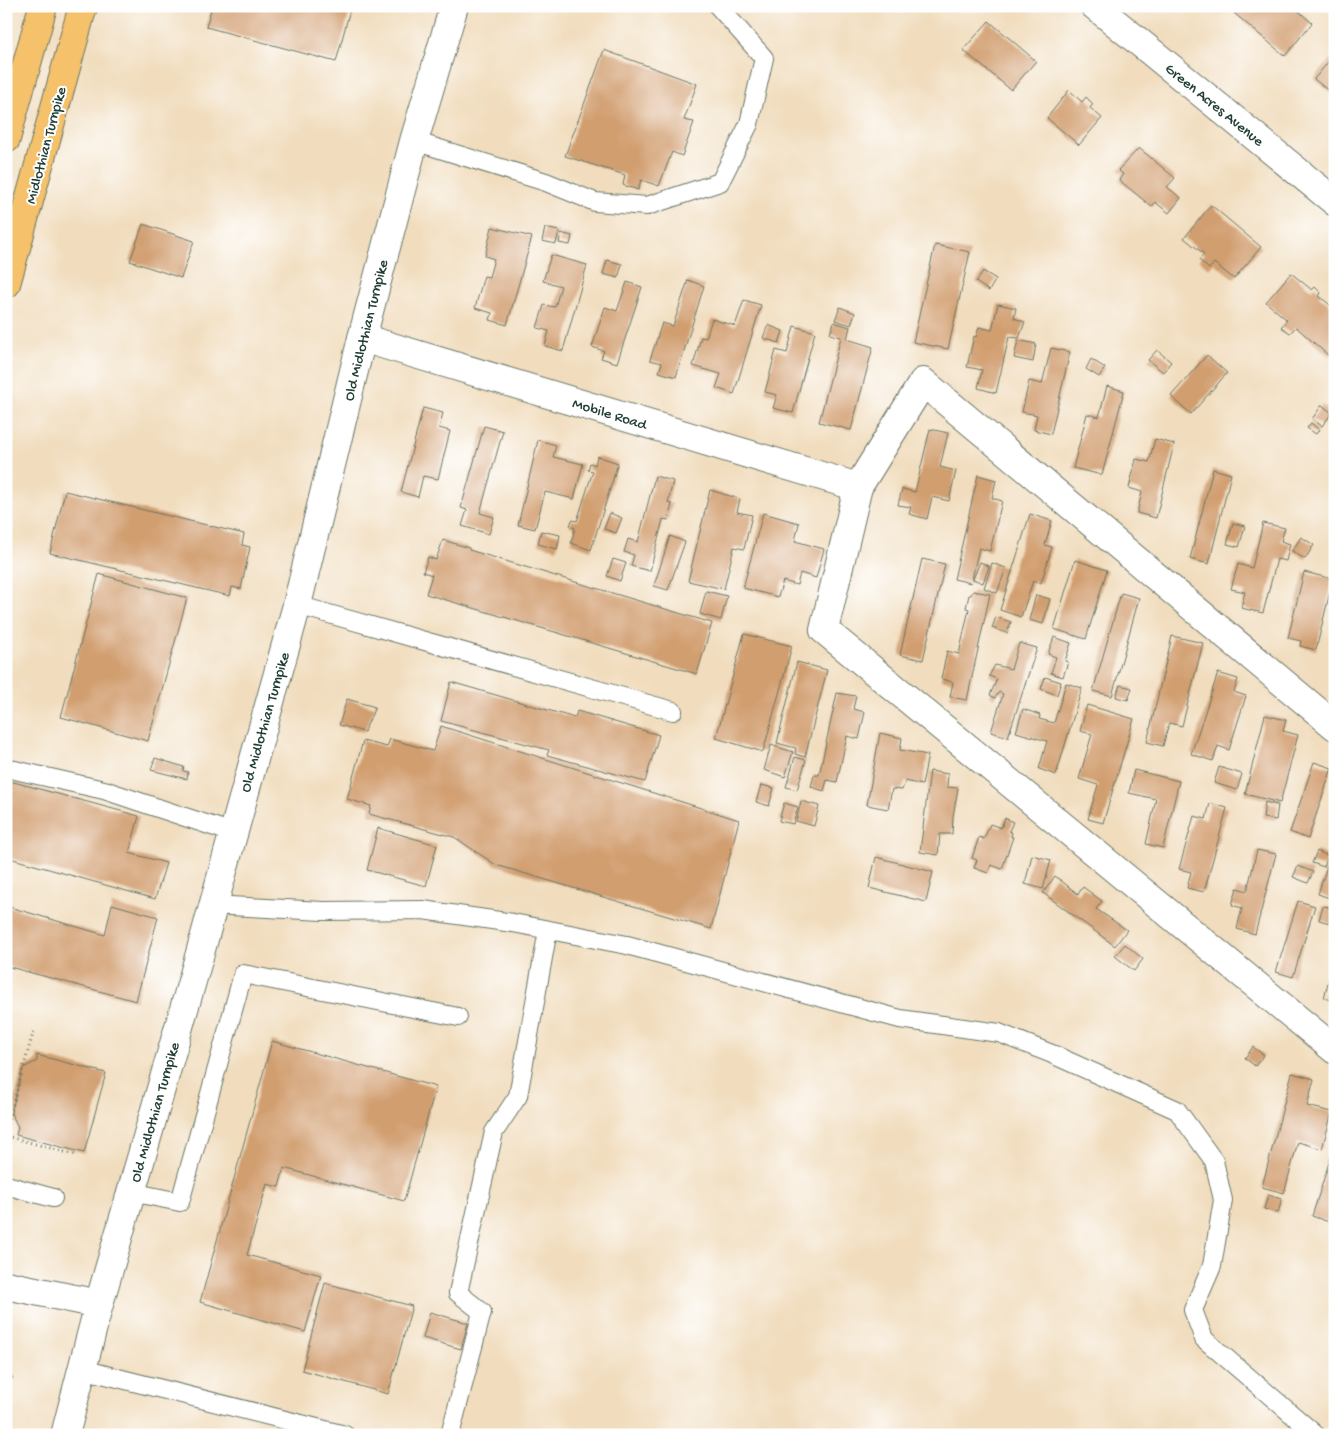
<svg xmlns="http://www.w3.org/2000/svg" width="1341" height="1441" viewBox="0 0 1341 1441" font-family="'Gochi Hand',sans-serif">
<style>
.building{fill:#d19e70}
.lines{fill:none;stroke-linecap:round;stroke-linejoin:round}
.lane-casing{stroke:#687564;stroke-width:20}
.street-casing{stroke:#687564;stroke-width:30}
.primary-casing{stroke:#687564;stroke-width:30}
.path{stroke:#687564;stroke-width:3;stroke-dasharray:1 4;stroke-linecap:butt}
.lane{stroke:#fff;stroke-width:18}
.street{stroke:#fff;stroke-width:28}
.primary{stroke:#f5c16b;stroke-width:28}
.labels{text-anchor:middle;stroke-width:4;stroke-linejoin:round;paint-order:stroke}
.street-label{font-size:15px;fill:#1f3d34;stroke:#fff}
</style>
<rect width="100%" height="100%" fill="#fff"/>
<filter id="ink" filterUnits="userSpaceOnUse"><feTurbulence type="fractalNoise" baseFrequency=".02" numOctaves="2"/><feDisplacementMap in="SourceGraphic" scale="10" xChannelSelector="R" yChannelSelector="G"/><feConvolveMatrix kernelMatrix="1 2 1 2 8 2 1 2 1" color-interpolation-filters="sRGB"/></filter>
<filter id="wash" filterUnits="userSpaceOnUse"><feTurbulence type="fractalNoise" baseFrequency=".0096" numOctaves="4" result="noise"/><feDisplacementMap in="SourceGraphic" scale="20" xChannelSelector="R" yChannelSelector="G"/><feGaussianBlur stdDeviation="1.12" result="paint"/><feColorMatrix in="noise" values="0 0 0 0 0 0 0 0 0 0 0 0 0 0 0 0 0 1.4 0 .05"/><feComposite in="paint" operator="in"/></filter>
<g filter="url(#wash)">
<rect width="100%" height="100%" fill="#f1ddbe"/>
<g id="blocks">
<!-- building -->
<g class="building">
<path d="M212,6H351L336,62L206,27Z"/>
<path d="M1239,6H1293L1312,23L1285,56L1234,13Z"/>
<path d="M989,21L1036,61L1011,90L963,50Z"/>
<path d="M604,50L697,84L684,120L694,122L682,156L672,152L659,186L641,180L638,190L623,185L625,175L565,156Z"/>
<path d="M1335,54V96L1314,79Z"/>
<path d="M1069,90L1082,102L1086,97L1093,104L1090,108L1102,118L1079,145L1047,118Z"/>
<path d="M1139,148L1175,178L1167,187L1181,198L1169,213L1155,202L1152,207L1119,180L1123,174L1118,170Z"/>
<path d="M1211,205L1261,247L1234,279L1214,263L1209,269L1199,260L1204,254L1184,238Z"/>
<path d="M143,224L194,241L181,278L130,261Z"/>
<path d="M492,227L532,237L507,325L490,320L492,313L475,308L484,276L489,277L494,259L485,256Z"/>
<path d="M545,228L559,231L556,244L542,241Z"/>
<path d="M561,233L572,236L570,245L559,243Z"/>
<path d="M935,245L970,252L948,349L913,342Z"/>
<path d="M551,255L587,265L563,351L545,346L549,331L537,328L544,305L555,307L561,286L543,281Z"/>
<path d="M607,260L622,264L618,278L603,274Z"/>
<path d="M983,271L996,279L989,291L976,282Z"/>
<path d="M1291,273L1312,290L1315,287L1321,293L1319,296L1335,309V349L1329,356L1296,327L1290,333L1281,327L1287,320L1266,302Z"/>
<path d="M688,280L704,286L676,377L659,372L662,363L650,360L662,323L673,326Z"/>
<path d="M627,282L642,287L617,363L601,358L604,351L592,347L605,307L617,311Z"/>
<path d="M744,300L761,305L734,394L716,388L721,374L693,366L701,337L706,338L712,319L735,326Z"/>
<path d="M998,304L1016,308L1014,318L1025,322L1019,338L1009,337L996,393L978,388L982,370L967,367L974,336L976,337L979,327L992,330Z"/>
<path d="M840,307L855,313L851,325L835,320Z"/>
<path d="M834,322L850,327L847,339L873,347L851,430L819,422L841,337L830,334Z"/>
<path d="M768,325L783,331L779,343L763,338Z"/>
<path d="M794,326L815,332L793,413L773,408L777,395L765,392L776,350L787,353Z"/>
<path d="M1018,340L1036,344L1033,362L1014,358Z"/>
<path d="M1051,348L1070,352L1051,434L1034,430L1037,415L1022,412L1029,381L1042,384Z"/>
<path d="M1157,350L1171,362L1163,372L1148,360Z"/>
<path d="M1207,355L1227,373L1191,414L1171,396Z"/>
<path d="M1091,359L1105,368L1099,377L1086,369Z"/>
<path d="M1107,386L1124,391L1102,475L1073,468L1087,414L1099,417Z"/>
<path d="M1322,405L1332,413L1322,426L1312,419Z"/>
<path d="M423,408L443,413L439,428L450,431L438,479L423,476L418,497L401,492Z"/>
<path d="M1311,423L1319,430L1316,434L1307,428Z"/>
<path d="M484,426L503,431L480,513L494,517L489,534L462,526L467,510L461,508Z"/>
<path d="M930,429L948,433L940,467L956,471L949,501L932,497L927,519L909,514L911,507L898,505L902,489L915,492Z"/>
<path d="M1155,439L1174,444L1156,518L1137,513L1142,492L1129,488L1136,459L1149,462Z"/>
<path d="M538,440L556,445L553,457L583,464L574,499L545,492L535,529L518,525Z"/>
<path d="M597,456L618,463L591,550L571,543L575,528L570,526L572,520L577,521L593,471L588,470L590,463L595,465Z"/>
<path d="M1213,469L1231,474L1209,564L1190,559Z"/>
<path d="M978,475L996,480L992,498L1002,501L990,551L979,548L971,583L954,579Z"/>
<path d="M655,476L673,481L668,503L672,504L668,520L663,519L650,571L631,566L634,555L624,552L628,539L638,542Z"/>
<path d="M710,490L740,499L737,512L752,515L744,549L734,547L724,589L688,581Z"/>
<path d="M65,491L244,534L242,545L250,547L241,589L232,587L230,596L50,553Z"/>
<path d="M610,513L622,518L616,533L604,529Z"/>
<path d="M763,513L799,523L795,541L824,549L816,578L800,573L797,585L783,581L778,597L743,588Z"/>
<path d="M1030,514L1052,521L1045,545L1052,547L1041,583L1033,581L1021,617L1000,610Z"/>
<path d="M1233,523L1245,526L1239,547L1227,544Z"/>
<path d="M1263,523L1285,528L1281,541L1290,544L1286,561L1277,559L1263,613L1241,608L1245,592L1231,589L1238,564L1252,568Z"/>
<path d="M541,531L560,535L557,549L538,544Z"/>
<path d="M670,536L685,542L668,590L654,586Z"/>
<path d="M1301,537L1314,545L1305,559L1292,551Z"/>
<path d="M443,540L469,548V550L712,623L697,674L426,594L432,575L423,572L428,557L436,560Z"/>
<path d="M613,559L626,563L620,581L607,576Z"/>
<path d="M922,559L945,564L923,660L900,655Z"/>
<path d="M1075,560L1107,570L1086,639L1054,629Z"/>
<path d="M980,562L989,566L983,583L973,579Z"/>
<path d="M992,563L1006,568L997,593L984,588Z"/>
<path d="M1304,572L1333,579L1316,650L1300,646L1301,641L1288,638Z"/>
<path d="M99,574L187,598L148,741L61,717Z"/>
<path d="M706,591L727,596L721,620L700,614Z"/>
<path d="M973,591L990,594L967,700L950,697L953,682L941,679L947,651L959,654L969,609L966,608L969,595H971Z"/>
<path d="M1121,593L1139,598L1112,696L1093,691Z"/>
<path d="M1036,595L1050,599L1043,624L1029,620Z"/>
<path d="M996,617L1011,622L1007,633L992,628Z"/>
<path d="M744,634L792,646L763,752L716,738Z"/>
<path d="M1172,636L1203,643L1182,726L1169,723L1163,746L1147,742Z"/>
<path d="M1054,637L1071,643L1065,661L1068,662L1063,677L1051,673L1056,657L1048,654Z"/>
<path d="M1019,643L1037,648L1008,737L991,732L1003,694L999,692L995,698L990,695L997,679L989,676L995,665L1011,669Z"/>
<path d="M797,662L827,670L805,757L795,754L796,748L777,743Z"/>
<path d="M1218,673L1238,679L1234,692L1246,696L1229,750L1218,746L1213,761L1191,754Z"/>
<path d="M1045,677L1061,682L1057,695L1041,689Z"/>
<path d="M451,682L575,718L577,711L659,735L645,782L547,755L549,750L441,721Z"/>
<path d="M1066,683L1082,688L1056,775L1039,769L1047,741L1016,732L1023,709L1040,715L1039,719L1054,723Z"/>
<path d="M1120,685L1132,688L1128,700L1116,697Z"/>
<path d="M837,693L856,696L853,709L865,712L859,739L847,736L837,782L827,780L824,791L811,787L814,775H819Z"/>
<path d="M347,699L375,707L364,732L339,725Z"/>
<path d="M1087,705L1134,719L1103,823L1088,819L1098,785L1079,779L1092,734L1080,731Z"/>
<path d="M1265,715L1286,720L1283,731L1298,735L1280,803L1245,794Z"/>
<path d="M441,726L739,820L711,929L496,865L454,837L369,814L371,806L347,799L363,741L387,747L390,739L433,751Z"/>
<path d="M880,733L902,738L900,750L928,755L922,785L905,781L902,790L892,789L888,809L867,805Z"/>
<path d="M771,745L793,752L785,777L764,770Z"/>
<path d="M795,757L806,760L797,790L786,787Z"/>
<path d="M155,758L184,767L183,771L188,772L187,779L151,770Z"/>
<path d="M1314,762L1332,768L1308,839L1290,832Z"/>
<path d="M1219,767L1242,774L1237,790L1214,783Z"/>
<path d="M1134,770L1179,781L1163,848L1146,844L1156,799L1129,793Z"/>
<path d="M930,771L948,774L947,787L958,788L953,816L952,834H940L938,855L920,852Z"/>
<path d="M6,777L11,778L10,781L139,816L129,853L166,863L155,899L6,857Z"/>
<path d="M761,785L774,788L769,806L756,802Z"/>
<path d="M801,801L819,806L814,826L796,821Z"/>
<path d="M1265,802L1278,805L1276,820L1263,818Z"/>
<path d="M784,803L798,807L793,824L779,821Z"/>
<path d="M1210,803L1227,808L1204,892L1187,888L1191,872L1179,869L1194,816L1206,819Z"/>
<path d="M1005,818L1013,822L1009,831L1012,833L1011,837H1013L1002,869L991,865L988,873L974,868L977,860L972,858L979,837L984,839L990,824L1001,828Z"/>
<path d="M378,828L437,845L426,886L367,870Z"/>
<path d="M1334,845H1335V900L1318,894Z"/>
<path d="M1257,850L1276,854L1255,934L1237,929L1242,908L1232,905L1237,888L1247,891Z"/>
<path d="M1317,851L1328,856L1324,867L1312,863Z"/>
<path d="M1032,855L1051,860L1043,889L1025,884Z"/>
<path d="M876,857L933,872L926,902L869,888Z"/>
<path d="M1298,866L1313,872L1308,883L1293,877Z"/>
<path d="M1055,876L1078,894L1083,887L1102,901L1096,909L1127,930L1115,946L1043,893Z"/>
<path d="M1298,901L1315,906L1293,977L1276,972Z"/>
<path d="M112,904L158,917L136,1001L6,966V906L105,935Z"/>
<path d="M1323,906L1335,908L1333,924L1319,920Z"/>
<path d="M1125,944L1143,959L1134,971L1115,956Z"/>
<path d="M1332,968L1335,969V1001L1324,998Z"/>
<path d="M272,1041L436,1087L404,1201L284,1168L279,1187L267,1184L247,1255L321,1275L305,1332L200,1302Z"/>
<path d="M1253,1047L1264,1055L1255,1066L1245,1058Z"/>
<path d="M37,1055L106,1073L84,1153L16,1135L18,1127L11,1113L23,1068L37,1061Z"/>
<path d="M1292,1073L1314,1079L1307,1106L1332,1112L1322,1149L1298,1142L1284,1193L1262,1187Z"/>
<path d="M1334,1147L1335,1194L1332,1202L1335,1203V1206L1329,1222L1312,1216Z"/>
<path d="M1268,1195L1282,1199L1278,1213L1264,1209Z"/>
<path d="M325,1283L412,1306L388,1394L302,1370Z"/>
<path d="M430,1312L468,1323L461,1349L423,1338Z"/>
<path d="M6,1368L13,1378L6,1383Z"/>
</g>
</g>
</g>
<g filter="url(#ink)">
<use href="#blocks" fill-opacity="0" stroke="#687564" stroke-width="1"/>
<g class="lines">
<!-- lane casing -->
<g class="lane-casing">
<g id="lane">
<path d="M414,141L546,182L595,202L647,206L720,182L749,124L764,58L718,6"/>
<path d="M297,605L673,711"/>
<path d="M6,768L104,790L233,833"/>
<path d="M212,905L323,911L423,910L513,923L627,945L900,1019L999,1033L1052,1054L1177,1110L1214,1161L1223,1200L1212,1266L1193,1310L1204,1339L1316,1435"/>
<path d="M6,1185L53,1198"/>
<path d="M131,1192L180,1202L243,974L458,1017"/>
<path d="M82,1369L345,1435"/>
<path d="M450,1435L482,1312L458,1293L494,1132L518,1096L548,930"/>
</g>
</g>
<!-- street casing -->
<g class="street-casing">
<g id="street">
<path d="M1095,6L1335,202"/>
<path d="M362,338L858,487"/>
<path d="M1335,726L923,382L858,487L824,630L1335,1050"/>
<path d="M6,1285L99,1304"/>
<path d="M65,1435L99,1304L197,964L297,605L362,338L414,141L454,6"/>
</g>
</g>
<!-- primary casing -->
<g class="primary-casing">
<g id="primary">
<path d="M6,139L43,6"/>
<path d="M6,284L83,6"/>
</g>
</g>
<!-- path -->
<g class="path">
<path d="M6,1129L34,1030"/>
<path d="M6,1136L76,1155"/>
</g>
<!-- lane -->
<use href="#lane" class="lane"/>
<!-- street -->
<use href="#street" class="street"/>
<!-- primary -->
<use href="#primary" class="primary"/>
</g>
</g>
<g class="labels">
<!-- street labels -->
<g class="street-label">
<text transform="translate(1215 104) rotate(39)" y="5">Green Acres Avenue</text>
<text transform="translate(45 145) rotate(-75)" y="5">Midlothian Turnpike</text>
<text transform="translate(365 330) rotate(-76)" y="5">Old Midlothian Turnpike</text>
<text transform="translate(610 413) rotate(17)" y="5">Mobile Road</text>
<text transform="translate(264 722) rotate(-74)" y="5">Old Midlothian Turnpike</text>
<text transform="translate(154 1112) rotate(-74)" y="5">Old Midlothian Turnpike</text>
</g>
</g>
<!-- margin -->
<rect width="1341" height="1441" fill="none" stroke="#fff" stroke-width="25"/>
</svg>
